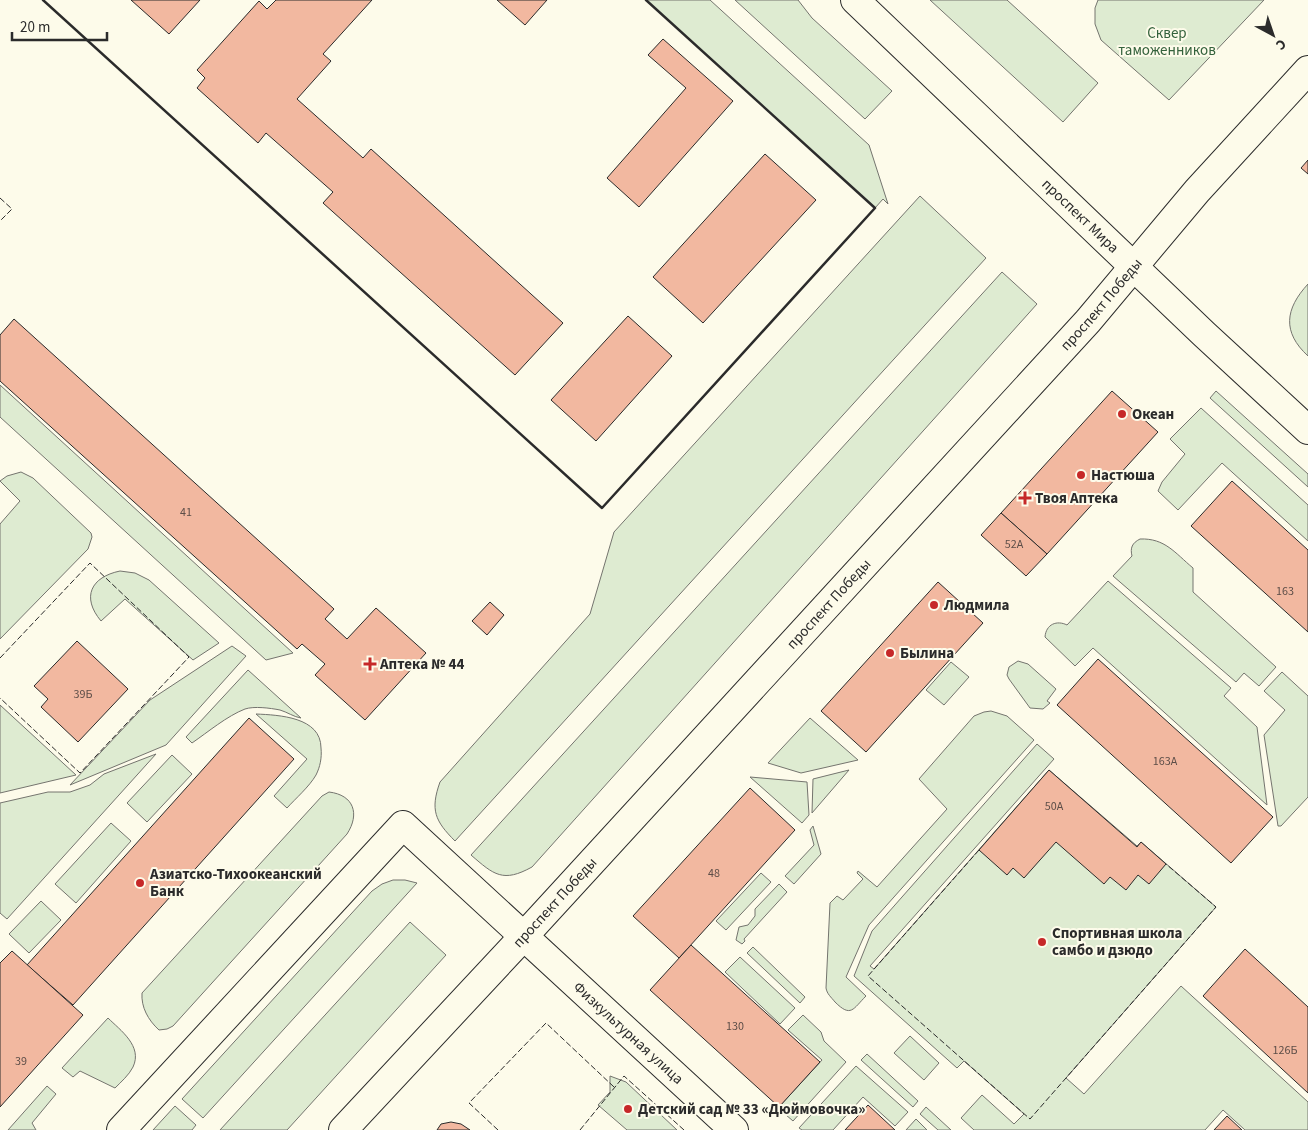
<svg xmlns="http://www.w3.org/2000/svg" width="1308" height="1130" viewBox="0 0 1308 1130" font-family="'Source Sans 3',sans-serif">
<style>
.green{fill:#deebd1;stroke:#74746e}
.building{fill:#f2b8a0;stroke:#2b2b2b}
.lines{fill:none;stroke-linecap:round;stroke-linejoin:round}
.minor-casing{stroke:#2b2b2b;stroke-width:30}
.primary-casing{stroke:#2b2b2b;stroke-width:30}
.minor{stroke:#fdfbea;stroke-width:28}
.primary{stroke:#fdfbea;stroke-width:28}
.fence{stroke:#2b2b2b;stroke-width:1;stroke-dasharray:6 2.5;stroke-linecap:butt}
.wall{stroke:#2b2b2b;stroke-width:2.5}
.poi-dot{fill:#c62828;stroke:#fdfbea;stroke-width:2}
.labels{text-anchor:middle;stroke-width:4;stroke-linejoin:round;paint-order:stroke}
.number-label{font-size:12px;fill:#5d4e48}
.park-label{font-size:15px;fill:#34623c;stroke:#fdfbea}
.street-label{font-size:15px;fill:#2b2b2b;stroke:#fdfbea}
.poi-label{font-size:15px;font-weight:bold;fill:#2b2b2b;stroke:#fdfbea;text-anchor:start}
</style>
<rect width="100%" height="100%" fill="#fdfbea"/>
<!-- green -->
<g class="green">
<path d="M646,0H710L869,145L888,204L883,199L875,208Z"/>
<path d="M735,0H798L812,18L892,91L865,119Z"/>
<path d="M930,0H1007L1098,83L1063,122Z"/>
<path d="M1098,0H1264L1169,100L1101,40L1095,24V8Z"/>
<path d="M920,196L986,258L455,841C435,821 430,810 440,782L590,614L614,532Z"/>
<path d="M1002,272L1037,304L532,867C503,883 494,875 471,855Z"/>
<path d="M1308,284V356C1282,332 1285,309 1308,284Z"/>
<path d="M0,385L293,653L266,660L0,417Z"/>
<path d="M1216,391L1308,474V487L1210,398Z"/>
<path d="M1201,408L1308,505V541L1222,463L1178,510L1158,491L1162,482L1185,454L1170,439Z"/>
<path d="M21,472L33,478L91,533L92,537L88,549L0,639V524L20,501L0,481L7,476Z"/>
<path d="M1140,539C1165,538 1175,553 1193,568V592L1276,667L1259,686L1244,673L1236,682L1113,576L1132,556C1130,548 1132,543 1140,539Z"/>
<path d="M120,571L135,573L149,580L219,643L193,660L125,599L101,621C81,597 91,577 120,571Z"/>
<path d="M1108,581L1231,688L1224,696L1257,727L1267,805L1093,648L1075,666L1045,637C1046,624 1057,620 1067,625Z"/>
<path d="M232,646L246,656L166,745L70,785L150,700Z"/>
<path d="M1018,661L1028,664L1056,689L1047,701L1050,703L1043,709L1030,708L1009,679L1007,675L1009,667Z"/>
<path d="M951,662L969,677L944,705L926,690Z"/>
<path d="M248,670L301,718C294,717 287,712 280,710C270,708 254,706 245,709C227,716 208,732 192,743L186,737Z"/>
<path d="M1282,672L1308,696V797L1281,826H1278L1264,735L1285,710L1264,691Z"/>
<path d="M0,705L76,775L0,793Z"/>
<path d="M991,711L1007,716L1034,740L869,925L846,977L866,996C853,1009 851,1018 835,1002C831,997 827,994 826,988L830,903L837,896L843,900L863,879L857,873L858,871L877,887L947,809L919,779L974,716L984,712Z"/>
<path d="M256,714C279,715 321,717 321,748C322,758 320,767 316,775C309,787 296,798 287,808L274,796L307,759Z"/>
<path d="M810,718L858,760L801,773L768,763Z"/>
<path d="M1037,744L1054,759L870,966L874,969L1049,770L1137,846L1141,842L1216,907L1066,1078L1084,1094L1181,986L1308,1102V1130H1245L1223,1110L1205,1130H974L961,1118L982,1095L1014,1124L1024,1114L964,1061L957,1068L854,976L872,931Z"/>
<path d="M156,754L7,919L0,913V803L48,792H70L90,785L104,774Z"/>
<path d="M172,755L192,774L147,822L127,803Z"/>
<path d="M849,770L812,813L813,779Z"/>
<path d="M750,777L807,782L809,815L802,823Z"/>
<path d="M329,792C354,795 360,814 347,834L173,1026L167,1029L159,1030C148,1020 141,1007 142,993L322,796Z"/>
<path d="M111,823L131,841L76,903L55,884Z"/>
<path d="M813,826L821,854L794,884L785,876L814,845L810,830Z"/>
<path d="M761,873L771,882L726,930L716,921Z"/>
<path d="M393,880H405L417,883L203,1118L182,1099L372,891L382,884Z"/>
<path d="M779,884L787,892L744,939L745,941L742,944L736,940L739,927L748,925L755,916V909Z"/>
<path d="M41,901L61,920L29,953L9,934Z"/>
<path d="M410,922L446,955L287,1130H220Z"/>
<path d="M753,947L805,997L800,1003L747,953Z"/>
<path d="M740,957L795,1008L780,1024L725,972Z"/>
<path d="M803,1015L821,1032L824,1041L846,1062L793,1121L778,1108L822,1060L788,1030Z"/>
<path d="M108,1018C120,1030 143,1046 133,1067C129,1075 121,1082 115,1088L80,1071L73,1077L62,1068Z"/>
<path d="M910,1036L939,1063L924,1080L894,1053Z"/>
<path d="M867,1054L918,1101L913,1107L861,1060Z"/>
<path d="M856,1066L908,1112L895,1126L863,1097L833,1130H802L799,1128Z"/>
<path d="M610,1076L626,1082L677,1130H627L598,1105L610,1092Z"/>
<path d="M47,1086L56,1094L32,1123L36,1130H8Z"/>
<path d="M175,1106L196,1125L192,1130H153Z"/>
<path d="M926,1107L951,1130H938L920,1114Z"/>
<path d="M916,1119L927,1130H906Z"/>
</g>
<!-- building -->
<g class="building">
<path d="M131,0H200L169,34Z"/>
<path d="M276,0H372L323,54L331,61L297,99L363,158L371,149L563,323L515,375L323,203L333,192L266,133L258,143L197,88L205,78L197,70L259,1L267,9Z"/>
<path d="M497,0H547L525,25Z"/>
<path d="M663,39L733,101L639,207L607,178L686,88L648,55Z"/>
<path d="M765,154L816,200L703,323L653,277Z"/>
<path d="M1308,160V174L1301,168Z"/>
<path d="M628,316L672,356L596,441L551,400Z"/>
<path d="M14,319L334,609L325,619L347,639L376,608L426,653L365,720L315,675L325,664L302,644L297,649L0,381V335Z"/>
<path d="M1112,391L1158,432L1047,554L1001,513Z"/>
<path d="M1232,481L1308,550V632L1191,526Z"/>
<path d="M1001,513L1047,554L1026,576L981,535Z"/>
<path d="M938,582L983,623L866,752L821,711Z"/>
<path d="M490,602L504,615L487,635L472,621Z"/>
<path d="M77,641L128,689L78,742L41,707L48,699L34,686Z"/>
<path d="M1098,659L1273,817L1231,863L1057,705Z"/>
<path d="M249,718L294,759L73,1005L27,965Z"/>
<path d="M1049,770L1137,847L1141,842L1166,864L1149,884L1138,875L1126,890L1110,877L1104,884L1056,842L1024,878L1013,868L1007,875L979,850Z"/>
<path d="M750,788L795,830L679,958L633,916Z"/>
<path d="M691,945L820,1062L779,1107L650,990Z"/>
<path d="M1245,949L1308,1007V1093L1203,996Z"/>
<path d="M12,951L83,1015L0,1107V963Z"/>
<path d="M868,1105L895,1130H845Z"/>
<path d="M1227,1116L1242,1130H1214Z"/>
<path d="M451,1122L461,1124L470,1130H437L441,1124Z"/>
</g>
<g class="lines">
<!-- minor casing -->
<g class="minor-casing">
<g id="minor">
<path id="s1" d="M121,1130L403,825L734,1130"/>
</g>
</g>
<!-- primary casing -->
<g class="primary-casing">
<g id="primary">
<path id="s2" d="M855,0L1204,334L1308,430"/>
<path id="s3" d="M343,1130L523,937L1088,321L1197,191L1308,70"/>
</g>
</g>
<!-- minor -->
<use href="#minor" class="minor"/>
<!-- primary -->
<use href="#primary" class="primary"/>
<!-- fence -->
<g class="fence">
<path d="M0,198L12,209L0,221"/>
<path d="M0,658L90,563L189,657L80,773L0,698"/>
<path d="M979,850L868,976L1030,1119L1216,907L1166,864"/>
<path d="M498,1130L469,1103L546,1023L614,1087"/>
<path d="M580,1130L624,1076L684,1130"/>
</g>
<!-- wall -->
<path class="wall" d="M43,0L602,508L875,208L646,0"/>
</g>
<!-- markers -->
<g class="poi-dot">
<circle cx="1122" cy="414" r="5"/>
<circle cx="1081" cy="475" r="5"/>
<path d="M1022.5 490.5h5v5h5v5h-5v5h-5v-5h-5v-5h5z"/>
<circle cx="934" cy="605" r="5"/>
<circle cx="890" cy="653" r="5"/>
<path d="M367.5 656.5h5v5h5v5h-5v5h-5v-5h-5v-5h5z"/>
<circle cx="140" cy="883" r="5"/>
<circle cx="1042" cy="942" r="5"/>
<circle cx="628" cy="1109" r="5"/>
</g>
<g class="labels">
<!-- number labels -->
<g class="number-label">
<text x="186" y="516">41</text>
<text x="1014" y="548">52А</text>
<text x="1285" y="595">163</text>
<text x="83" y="698">39Б</text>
<text x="1165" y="765">163А</text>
<text x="1054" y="810">50А</text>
<text x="714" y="877">48</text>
<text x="735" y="1030">130</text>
<text x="1285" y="1054">126Б</text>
<text x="21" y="1065">39</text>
</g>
<!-- park labels -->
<g class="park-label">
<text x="1167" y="38">Сквер<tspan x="1167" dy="17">таможенников</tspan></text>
</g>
<!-- street labels -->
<g class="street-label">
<text dy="5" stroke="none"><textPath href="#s2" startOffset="312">проспект Мира</textPath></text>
<text dy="5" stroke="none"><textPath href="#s3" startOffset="1121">проспект Победы</textPath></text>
<text dy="5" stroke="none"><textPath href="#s3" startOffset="716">проспект Победы</textPath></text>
<text dy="5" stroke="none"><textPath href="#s3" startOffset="311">проспект Победы</textPath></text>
<text dy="5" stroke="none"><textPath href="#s1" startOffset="722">Физкультурная улица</textPath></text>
</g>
<!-- poi labels -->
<g class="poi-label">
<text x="1132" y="419">Океан</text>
<text x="1091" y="480">Настюша</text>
<text x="1035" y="503">Твоя Аптека</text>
<text x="944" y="610">Людмила</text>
<text x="900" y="658">Былина</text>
<text x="380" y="669">Аптека № 44</text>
<text x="150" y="879">Азиатско-Тихоокеанский<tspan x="150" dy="17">Банк</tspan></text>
<text x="1052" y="938">Спортивная школа<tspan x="1052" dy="17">самбо и дзюдо</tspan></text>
<text x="638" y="1114">Детский сад № 33 «Дюймовочка»</text>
</g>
</g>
<!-- north arrow -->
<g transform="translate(1273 35) rotate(140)" stroke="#fdfbea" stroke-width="4" paint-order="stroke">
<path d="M0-4L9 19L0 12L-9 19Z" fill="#2b2b2b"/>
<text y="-8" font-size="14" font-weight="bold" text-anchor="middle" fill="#2b2b2b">С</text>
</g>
<!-- scale -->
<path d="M12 32v8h95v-8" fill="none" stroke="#2b2b2b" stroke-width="2.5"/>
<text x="20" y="32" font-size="15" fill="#2b2b2b" stroke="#fdfbea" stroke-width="4" paint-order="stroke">20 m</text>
</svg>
